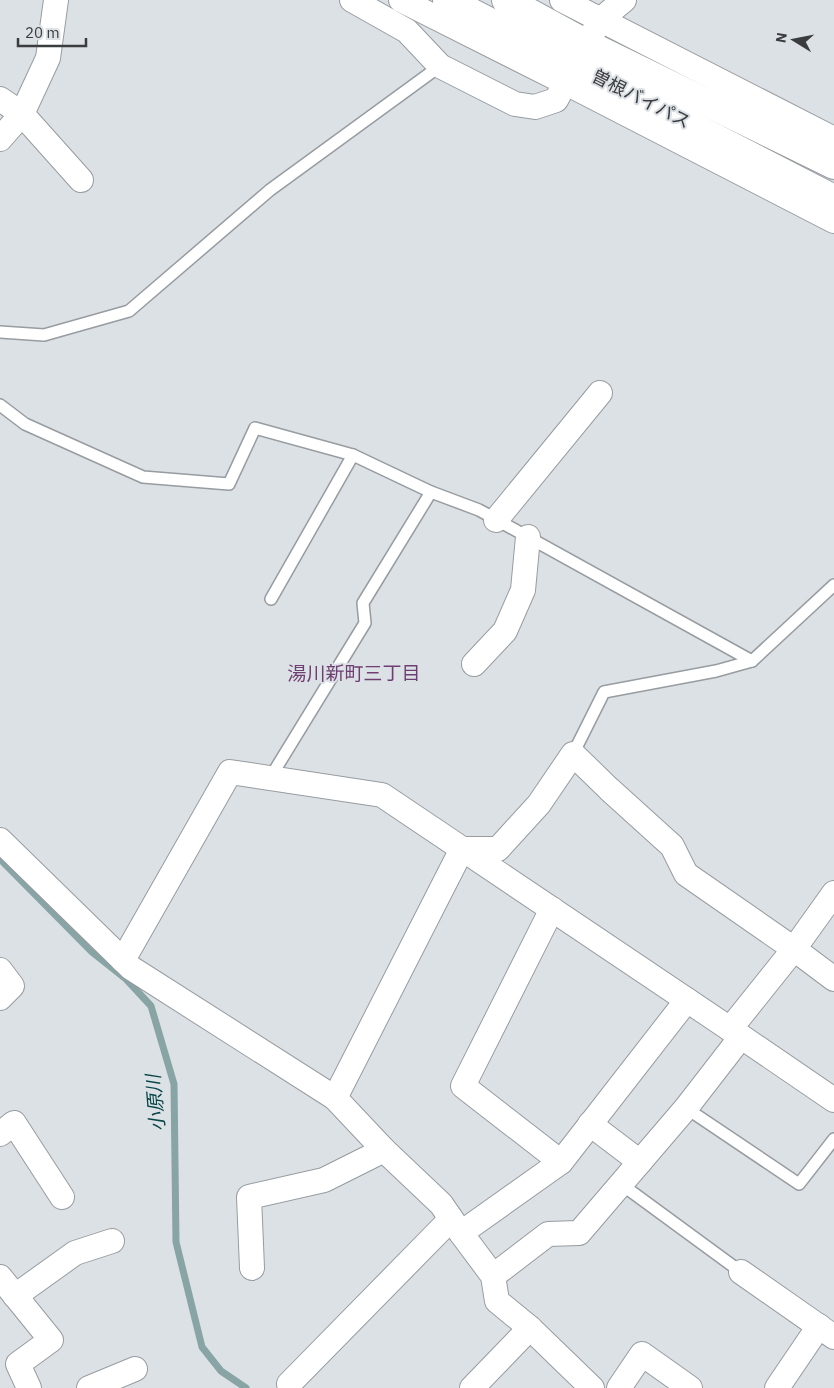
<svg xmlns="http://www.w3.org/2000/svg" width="834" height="1388" viewBox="0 0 834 1388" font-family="'IBM Plex Sans','Noto Sans JP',sans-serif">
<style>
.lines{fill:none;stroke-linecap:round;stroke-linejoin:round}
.stream{stroke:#88a4a5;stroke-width:7}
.lane-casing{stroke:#979ca0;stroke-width:14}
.street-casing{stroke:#979ca0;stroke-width:26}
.highway-casing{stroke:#979ca0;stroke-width:30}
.lane{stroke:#fff;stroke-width:11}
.street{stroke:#fff;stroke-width:24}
.highway{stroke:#fff;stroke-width:28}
.labels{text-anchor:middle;stroke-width:4;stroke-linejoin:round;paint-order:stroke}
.street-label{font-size:18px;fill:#3a3c3e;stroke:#dce1e6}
.neighbourhood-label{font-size:19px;fill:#6f3e72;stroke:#dce1e6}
.water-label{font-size:19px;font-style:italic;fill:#064546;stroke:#dce1e6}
</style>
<rect width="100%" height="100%" fill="#dce1e6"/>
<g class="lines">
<!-- stream -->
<path class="stream" d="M0,859L92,952L126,979L151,1006L174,1084L176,1242L202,1347L221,1371L246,1388"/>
<!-- lane casing -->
<g class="lane-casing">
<g id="lane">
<path d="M0,332L44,335L129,311L270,190L440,66"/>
<path d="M0,405L25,424L143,477L229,484L255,428L353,455L431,492L479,510L752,661"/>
<path d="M271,599L353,455"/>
<path d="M573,754L604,692L716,671L752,661L834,585"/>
<path d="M270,778L365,623L363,603L431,492"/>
<path d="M686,1108L799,1184L834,1139"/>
<path d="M621,1184L741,1272"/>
</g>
</g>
<!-- street casing -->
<g class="street-casing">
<g id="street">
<path d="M56,0L48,58L22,114L81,180"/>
<path d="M352,0L407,31L440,66L515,104L535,107L556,100L600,20L624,0"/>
<path d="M401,0L566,83L834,221"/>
<path d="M562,0L834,139"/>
<path d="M0,99L22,114L0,139"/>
<path d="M496,520L600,393"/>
<path d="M474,664L505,631L523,590L528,537"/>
<path d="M0,840L131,968L335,1098L384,1150L441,1204L461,1233L493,1276L497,1301L530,1328L592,1388"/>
<path d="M834,893L794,949L730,1029L834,1100"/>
<path d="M552,909L463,1086L561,1162"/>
<path d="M123,960L230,772L382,795L730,1029"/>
<path d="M0,970L12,986L0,998"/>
<path d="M335,1098L462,849H498L539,804L573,754L609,789L672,846L686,874L794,949L834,979"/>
<path d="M590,1124L640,1162"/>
<path d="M0,1134L14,1123L62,1197"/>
<path d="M461,1233L561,1162L687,1000"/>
<path d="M252,1268L249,1197L324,1180L384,1150"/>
<path d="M741,1272L834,1337"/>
<path d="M493,1276L548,1234L579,1233L686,1108L741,1037"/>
<path d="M0,1277L51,1340L18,1364L29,1388"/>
<path d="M15,1296L75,1253L112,1241"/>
<path d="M289,1384L451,1219"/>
<path d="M89,1388L135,1369"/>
<path d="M472,1388L530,1328"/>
<path d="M619,1388L642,1354L690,1388"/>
<path d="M777,1388L819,1326"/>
</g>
</g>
<!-- highway casing -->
<g class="highway-casing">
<g id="highway">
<path d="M447,0L834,199"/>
<path d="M506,0L587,44L834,165"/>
</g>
</g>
<!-- lane -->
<use href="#lane" class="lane"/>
<!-- street -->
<use href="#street" class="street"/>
<!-- highway -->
<use href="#highway" class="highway"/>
</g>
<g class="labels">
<!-- street labels -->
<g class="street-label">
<text transform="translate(641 99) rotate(27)" y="6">曽根バイパス</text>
</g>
<!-- neighbourhood labels -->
<g class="neighbourhood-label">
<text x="354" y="680">湯川新町三丁目</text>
</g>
<!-- water labels -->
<g class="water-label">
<text transform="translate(155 1103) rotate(-95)" y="7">小原川</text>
</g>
</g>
<!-- north arrow -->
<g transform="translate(794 40) rotate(280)" stroke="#dce1e6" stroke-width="4" paint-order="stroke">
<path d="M0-4L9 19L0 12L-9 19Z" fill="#3a3c3e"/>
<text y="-8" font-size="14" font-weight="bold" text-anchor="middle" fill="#3a3c3e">N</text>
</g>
<!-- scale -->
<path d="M18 38v8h68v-8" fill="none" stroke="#3a3c3e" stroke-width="2.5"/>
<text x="25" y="38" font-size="15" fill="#3a3c3e" stroke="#dce1e6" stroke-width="4" paint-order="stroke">20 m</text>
</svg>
